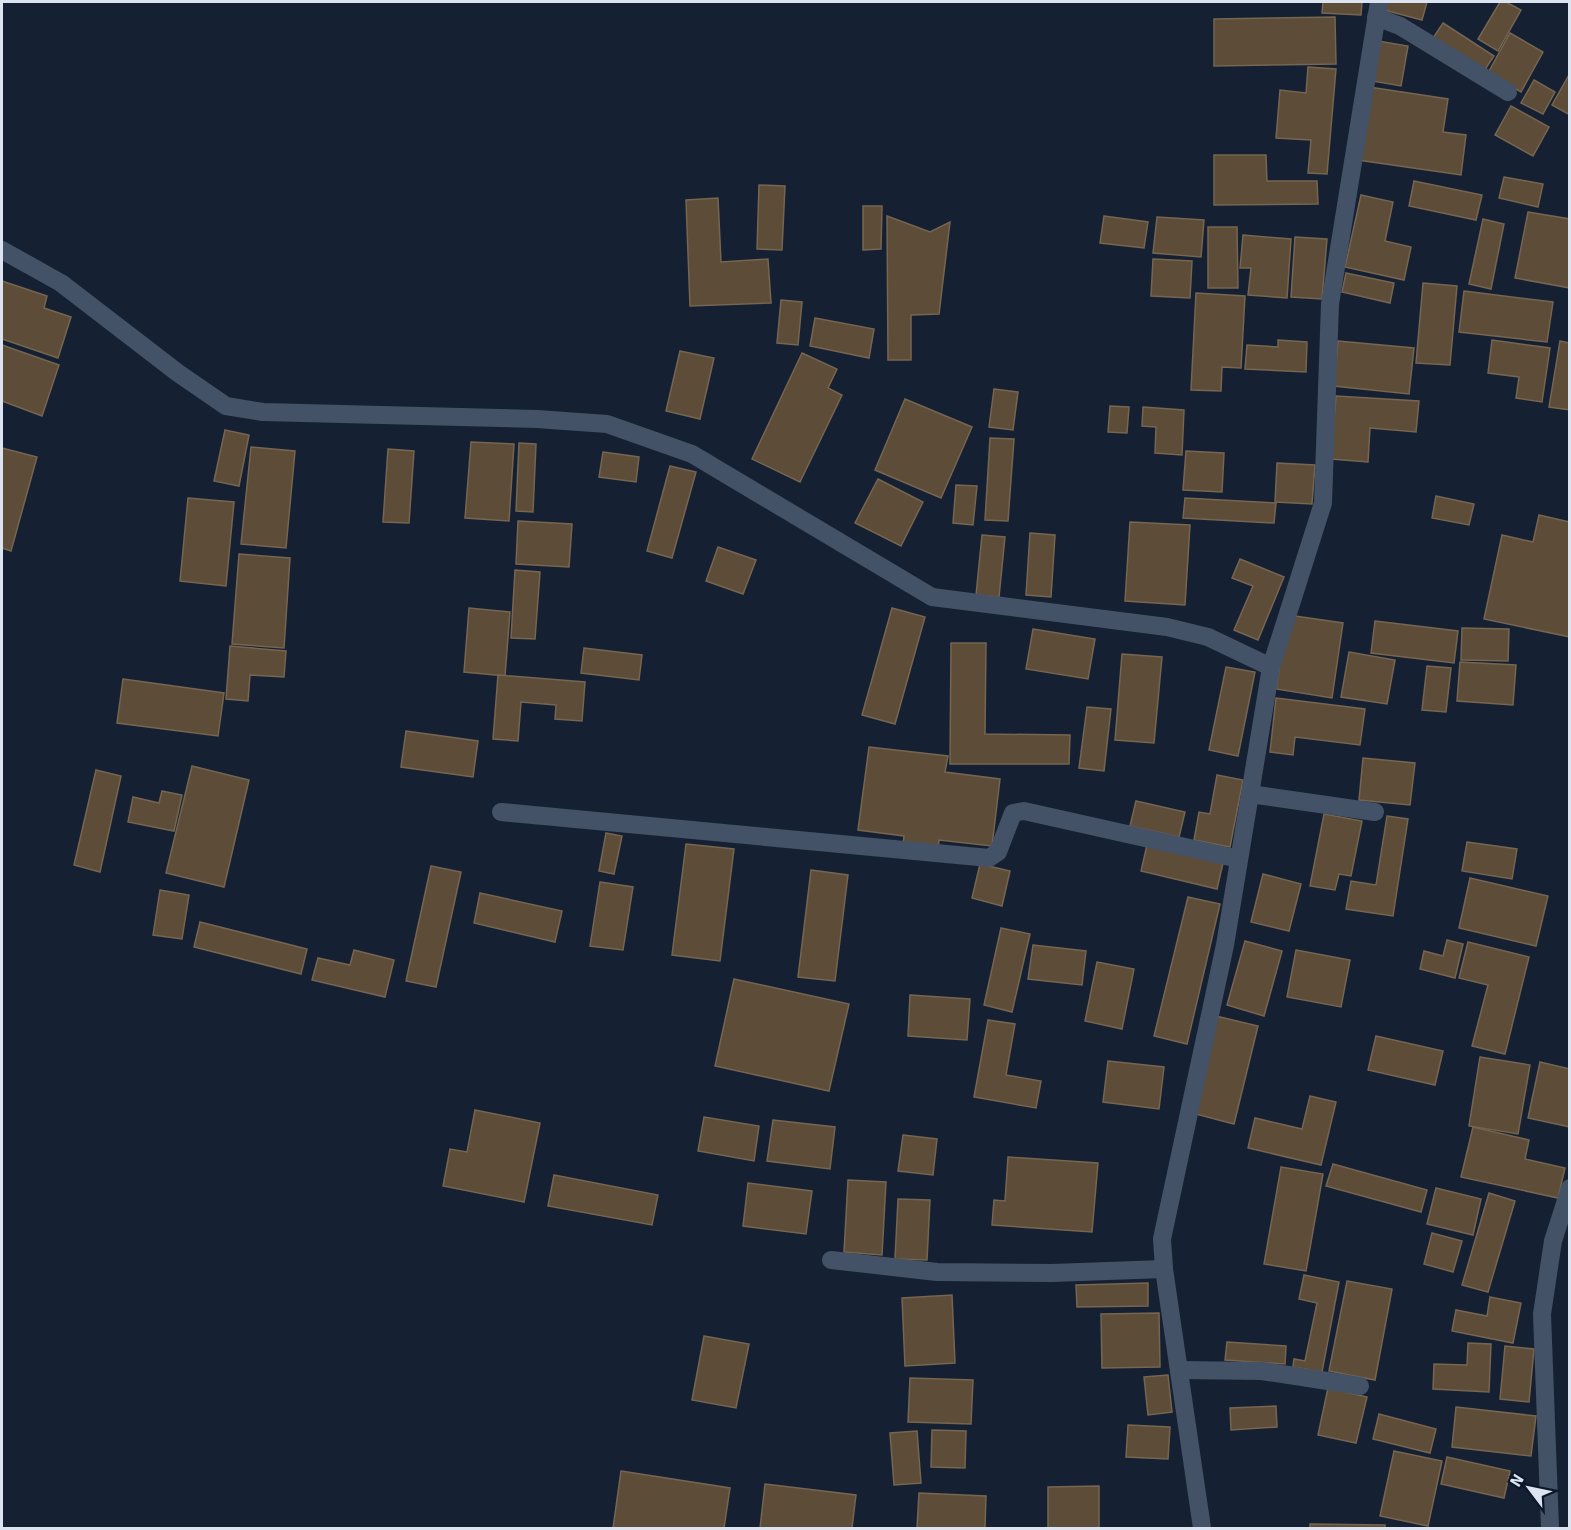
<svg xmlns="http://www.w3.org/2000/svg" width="1571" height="1530" viewBox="0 0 1571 1530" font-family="Signika,sans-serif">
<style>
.building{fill:#5d4c38;stroke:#766550;stroke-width:1.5}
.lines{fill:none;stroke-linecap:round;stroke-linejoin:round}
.minor{stroke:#445267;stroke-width:18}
</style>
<rect width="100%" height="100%" fill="#152133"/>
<!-- building -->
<g class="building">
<path d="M1323,2H1362L1361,15L1322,13Z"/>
<path d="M1386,2H1427L1422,20L1384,10Z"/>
<path d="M1500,2H1506L1521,10L1498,51L1478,39Z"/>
<path d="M1335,17L1336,64L1214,66V19Z"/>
<path d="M1443,23L1494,56L1484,71L1433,38Z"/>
<path d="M1510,33L1543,52L1521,92L1488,73Z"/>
<path d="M1378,41L1408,46L1401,86L1372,81Z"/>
<path d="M1308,67L1336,69L1327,174L1308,173L1311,140L1276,138L1280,90L1306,93Z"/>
<path d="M1570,73V115L1552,105Z"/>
<path d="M1534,80L1555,92L1543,114L1521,103Z"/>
<path d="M1369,87L1448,99L1443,132L1466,135L1461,175L1358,160Z"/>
<path d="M1511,106L1549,127L1533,156L1495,135Z"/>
<path d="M1214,155H1266L1267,181H1317L1318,204L1214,205Z"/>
<path d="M1504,177L1543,184L1538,207L1499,198Z"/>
<path d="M1414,181L1482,195L1476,220L1409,206Z"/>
<path d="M759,185L785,186L782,250L757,249Z"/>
<path d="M1361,195L1393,202L1385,241L1411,247L1404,280L1345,267Z"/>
<path d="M718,198L721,262L768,259L771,303L690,306L686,200Z"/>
<path d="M863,206H882L881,249L863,250Z"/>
<path d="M1528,212L1570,219V288L1515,278Z"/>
<path d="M887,216L930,232L950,222L939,314L911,315V360H888Z"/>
<path d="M1104,216L1148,222L1144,248L1100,243Z"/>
<path d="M1157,217L1204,220L1201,257L1153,253Z"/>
<path d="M1483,219L1504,224L1491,289L1469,284Z"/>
<path d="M1208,227H1237L1238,288H1208Z"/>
<path d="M1243,235L1291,239L1287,298L1248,295L1251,268H1240Z"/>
<path d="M1295,237L1327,239L1322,299L1291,297Z"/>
<path d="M1153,259L1192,261L1190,298L1151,296Z"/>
<path d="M1346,273L1394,283L1390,303L1342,292Z"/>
<path d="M2,281L47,296L44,308L71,317L58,358L2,339Z"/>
<path d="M1423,283L1457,286L1450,365L1416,363Z"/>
<path d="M1464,291L1553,302L1547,342L1459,332Z"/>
<path d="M1196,293L1245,296L1241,368L1222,367L1221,391L1191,390Z"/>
<path d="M781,300L802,302L798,345L777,343Z"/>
<path d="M815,318L874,329L869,358L810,346Z"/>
<path d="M1278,340L1307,342L1306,372L1245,369L1247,345L1278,347Z"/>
<path d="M1492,340L1550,348L1542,402L1516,398L1519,377L1488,373Z"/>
<path d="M1338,341L1414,348L1409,394L1334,386Z"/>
<path d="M1560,341L1570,343V410L1549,407Z"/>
<path d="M2,345L59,365L42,416L2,401Z"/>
<path d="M680,351L714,358L700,419L666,411Z"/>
<path d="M802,353L837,369L828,388L842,395L800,482L752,459Z"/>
<path d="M994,389L1018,392L1013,430L989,427Z"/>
<path d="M1336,396L1419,401L1416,432L1370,428L1368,462L1331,459Z"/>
<path d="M905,399L972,427L941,498L875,470Z"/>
<path d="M1110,406L1129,407L1127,433L1108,432Z"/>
<path d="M1143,407L1184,410L1182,455L1155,453L1156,427L1142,426Z"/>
<path d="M225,430L249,435L239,486L214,481Z"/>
<path d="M990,438L1014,439L1008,521L985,520Z"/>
<path d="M471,442L514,444L509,521L465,518Z"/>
<path d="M519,443L536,444L533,512L516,511Z"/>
<path d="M251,447L295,451L286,548L241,544Z"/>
<path d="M2,448L37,457L11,551L2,548Z"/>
<path d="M388,449L414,451L409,523L383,522Z"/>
<path d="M1186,451L1224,453L1222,492L1183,490Z"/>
<path d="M603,452L639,457L636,482L599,477Z"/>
<path d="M1277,463L1315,465L1312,504L1275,502Z"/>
<path d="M670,466L696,472L672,558L647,551Z"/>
<path d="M878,479L923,502L901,546L855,523Z"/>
<path d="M956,485L977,486L973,525L953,523Z"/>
<path d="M1436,496L1474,504L1469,525L1432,518Z"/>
<path d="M188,498L234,502L226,586L180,581Z"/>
<path d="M1185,498L1276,503L1274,523L1183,518Z"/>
<path d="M1539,515L1570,522V637L1484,619L1502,535L1533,542Z"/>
<path d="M518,521L572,524L569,567L516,564Z"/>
<path d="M1130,522L1190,525L1185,605L1125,601Z"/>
<path d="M1030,533L1055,535L1051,597L1026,595Z"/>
<path d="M982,535L1005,537L999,597L976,595Z"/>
<path d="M718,547L756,560L743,594L706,581Z"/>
<path d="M239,554L290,558L284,648L232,644Z"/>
<path d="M1240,559L1284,577L1258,640L1234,630L1253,586L1232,578Z"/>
<path d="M515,570L540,572L535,639L511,638Z"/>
<path d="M469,608L510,612L505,676L464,672Z"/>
<path d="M892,608L925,617L895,724L862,715Z"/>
<path d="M1288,615L1343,623L1332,698L1276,689Z"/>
<path d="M1375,621L1458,631L1454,663L1371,653Z"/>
<path d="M1462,628L1509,629L1508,661L1461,660Z"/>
<path d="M1033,629L1095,639L1088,679L1026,669Z"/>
<path d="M951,643H986L985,734L1070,735L1069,764H950Z"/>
<path d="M230,646L286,651L284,677L250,675L248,701L226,699Z"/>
<path d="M584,648L642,655L639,680L581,673Z"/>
<path d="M1349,652L1395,660L1387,704L1341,697Z"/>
<path d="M1122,654L1162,657L1154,743L1115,740Z"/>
<path d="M1460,662L1516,665L1513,705L1457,701Z"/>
<path d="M1427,666L1451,668L1446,712L1422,710Z"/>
<path d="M1226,667L1255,672L1238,756L1209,750Z"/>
<path d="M498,675L585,682L582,721L555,719L556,705L521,702L518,741L493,739Z"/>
<path d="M123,679L224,693L218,736L117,723Z"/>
<path d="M1276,698L1365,709L1360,745L1295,737L1293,755L1270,752Z"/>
<path d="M1087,707L1111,709L1104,771L1079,768Z"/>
<path d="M406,731L478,741L473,777L401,767Z"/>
<path d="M869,747L948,756L945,772L1000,779L992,846L939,840L938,850L903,845L904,836L858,830Z"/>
<path d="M1363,758L1415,763L1410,805L1359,800Z"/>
<path d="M192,766L249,780L224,887L166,873Z"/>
<path d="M96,770L121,776L100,872L74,865Z"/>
<path d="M1217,775L1243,780L1230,847L1194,840L1199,812L1210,814Z"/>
<path d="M162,791L182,795L174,831L128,822L133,797L159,803Z"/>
<path d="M1136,801L1185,812L1179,837L1130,826Z"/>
<path d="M1324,814L1362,821L1351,876L1339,874L1335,890L1310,886Z"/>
<path d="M1387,816L1408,819L1393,916L1346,909L1351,881L1376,885Z"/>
<path d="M606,833L622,836L614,874L599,871Z"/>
<path d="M1467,842L1517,849L1512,879L1462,871Z"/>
<path d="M686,844L734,849L720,961L672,955Z"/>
<path d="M1147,845L1223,863L1217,889L1141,871Z"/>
<path d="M980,864L1010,871L1002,906L972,898Z"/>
<path d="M431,866L461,872L436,987L406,981Z"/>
<path d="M811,870L848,875L835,981L798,977Z"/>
<path d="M1263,874L1301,884L1289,931L1251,922Z"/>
<path d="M1470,878L1548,896L1536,946L1459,928Z"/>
<path d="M600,882L633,887L623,950L590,946Z"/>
<path d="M160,890L189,895L182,939L153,935Z"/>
<path d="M480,893L562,911L555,942L474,923Z"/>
<path d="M1188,897L1220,904L1187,1044L1154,1036Z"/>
<path d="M200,922L307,949L301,974L194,947Z"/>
<path d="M1001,928L1030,934L1012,1012L984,1005Z"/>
<path d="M1447,940L1463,944L1455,978L1420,969L1424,951L1443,956Z"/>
<path d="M1245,941L1282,951L1264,1016L1227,1005Z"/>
<path d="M1468,942L1529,957L1505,1054L1472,1046L1488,985L1459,978Z"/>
<path d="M1033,945L1086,951L1082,985L1028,979Z"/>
<path d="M354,950L394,960L385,997L312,980L318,958L350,965Z"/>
<path d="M1296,950L1350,960L1341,1007L1287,997Z"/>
<path d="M1097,962L1134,969L1122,1029L1085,1021Z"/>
<path d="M734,979L849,1004L829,1091L715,1066Z"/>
<path d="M910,995L970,999L967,1040L908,1036Z"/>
<path d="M1216,1016L1258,1026L1234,1124L1192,1113Z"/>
<path d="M988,1020L1015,1024L1006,1075L1041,1081L1036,1108L974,1097Z"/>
<path d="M1376,1036L1443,1051L1435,1085L1368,1070Z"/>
<path d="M1480,1057L1530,1065L1518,1134L1469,1126Z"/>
<path d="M1108,1061L1164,1067L1159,1109L1103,1102Z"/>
<path d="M1540,1062L1570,1069V1127L1528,1118Z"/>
<path d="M1310,1096L1336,1102L1321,1165L1248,1148L1255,1118L1302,1129Z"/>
<path d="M475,1110L540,1123L524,1202L443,1186L450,1149L467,1152Z"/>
<path d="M704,1117L759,1126L754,1161L698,1151Z"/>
<path d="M773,1120L835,1127L830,1169L767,1161Z"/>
<path d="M1473,1127L1529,1140L1525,1159L1565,1168L1558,1198L1461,1177Z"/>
<path d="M903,1135L937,1139L933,1175L898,1171Z"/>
<path d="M1008,1157L1098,1163L1092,1232L992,1225L994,1200L1005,1201Z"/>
<path d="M1333,1164L1427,1190L1421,1212L1326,1186Z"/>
<path d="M1281,1167L1323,1174L1306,1271L1264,1264Z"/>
<path d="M554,1175L658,1195L652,1225L548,1206Z"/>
<path d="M848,1180L886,1182L882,1255L844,1252Z"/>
<path d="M748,1183L812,1191L806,1234L743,1226Z"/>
<path d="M1436,1188L1481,1199L1473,1235L1427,1224Z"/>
<path d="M1489,1193L1515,1201L1488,1292L1462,1285Z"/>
<path d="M898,1199L930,1200L927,1260L895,1259Z"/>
<path d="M1432,1233L1462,1241L1453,1272L1424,1264Z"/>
<path d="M1304,1275L1339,1282L1322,1372L1293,1367L1294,1359L1305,1361L1317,1303L1299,1299Z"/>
<path d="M1347,1281L1392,1289L1375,1380L1329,1371Z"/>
<path d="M1148,1283V1306L1077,1307L1076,1285Z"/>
<path d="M952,1295L955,1363L905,1366L902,1298Z"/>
<path d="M1490,1297L1521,1303L1513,1343L1452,1331L1456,1310L1487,1316Z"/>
<path d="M1159,1313L1160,1367L1102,1368L1101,1314Z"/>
<path d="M704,1336L749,1344L736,1408L692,1400Z"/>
<path d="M1227,1342L1286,1346L1285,1364L1225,1360Z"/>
<path d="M1468,1343L1491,1344L1489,1392L1433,1389L1434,1364L1467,1365Z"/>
<path d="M1505,1346L1534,1349L1529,1402L1500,1399Z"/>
<path d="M1168,1375L1172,1412L1148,1415L1144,1377Z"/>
<path d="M910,1378L973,1380L971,1424L908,1422Z"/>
<path d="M1328,1388L1367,1397L1356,1443L1318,1435Z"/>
<path d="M1276,1406L1277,1427L1231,1430L1230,1408Z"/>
<path d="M1456,1407L1536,1416L1531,1456L1452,1447Z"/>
<path d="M1379,1414L1436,1429L1430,1453L1373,1439Z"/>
<path d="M1128,1425L1170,1427L1168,1459L1126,1457Z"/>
<path d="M932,1430L966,1431L965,1468L931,1467Z"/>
<path d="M917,1431L921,1483L894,1485L890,1433Z"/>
<path d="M1394,1451L1442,1461L1428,1526L1380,1516Z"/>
<path d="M1447,1457L1510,1471L1504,1498L1441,1484Z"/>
<path d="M621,1471L730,1488L724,1528H613Z"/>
<path d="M765,1484L856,1495L852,1528H760Z"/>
<path d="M1099,1486V1528H1048V1487Z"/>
<path d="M919,1493L986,1496L985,1528H917Z"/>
<path d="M1310,1524L1385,1525V1528H1310Z"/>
</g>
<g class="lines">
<!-- minor -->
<g class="minor">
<path d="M1376,17L1400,26L1508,92"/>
<path d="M2,250L61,283L178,373L226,406L263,412L537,419L607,424L692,454L932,597L1167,627L1208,637L1271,667"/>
<path d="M1250,794L1375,812"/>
<path d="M501,812L989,858L998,852L1013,813L1024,811L1239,859"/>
<path d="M831,1260L937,1272L1052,1273L1164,1269"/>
<path d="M1179,1370L1262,1371L1360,1386"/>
<path d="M1202,1528L1164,1269L1162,1239L1225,945L1271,667L1323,503L1330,304L1379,2"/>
<path d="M1550,1528L1542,1314L1553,1241L1570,1188"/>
</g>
</g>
<!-- border -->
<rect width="1571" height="1530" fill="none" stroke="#dbe4f0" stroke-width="6"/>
<!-- north arrow -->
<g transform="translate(1529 1488) rotate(302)" stroke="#0c1829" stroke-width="4.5" paint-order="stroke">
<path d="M0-4.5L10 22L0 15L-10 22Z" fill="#dbe4f0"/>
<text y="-9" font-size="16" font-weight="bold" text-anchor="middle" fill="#dbe4f0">N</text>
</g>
</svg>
